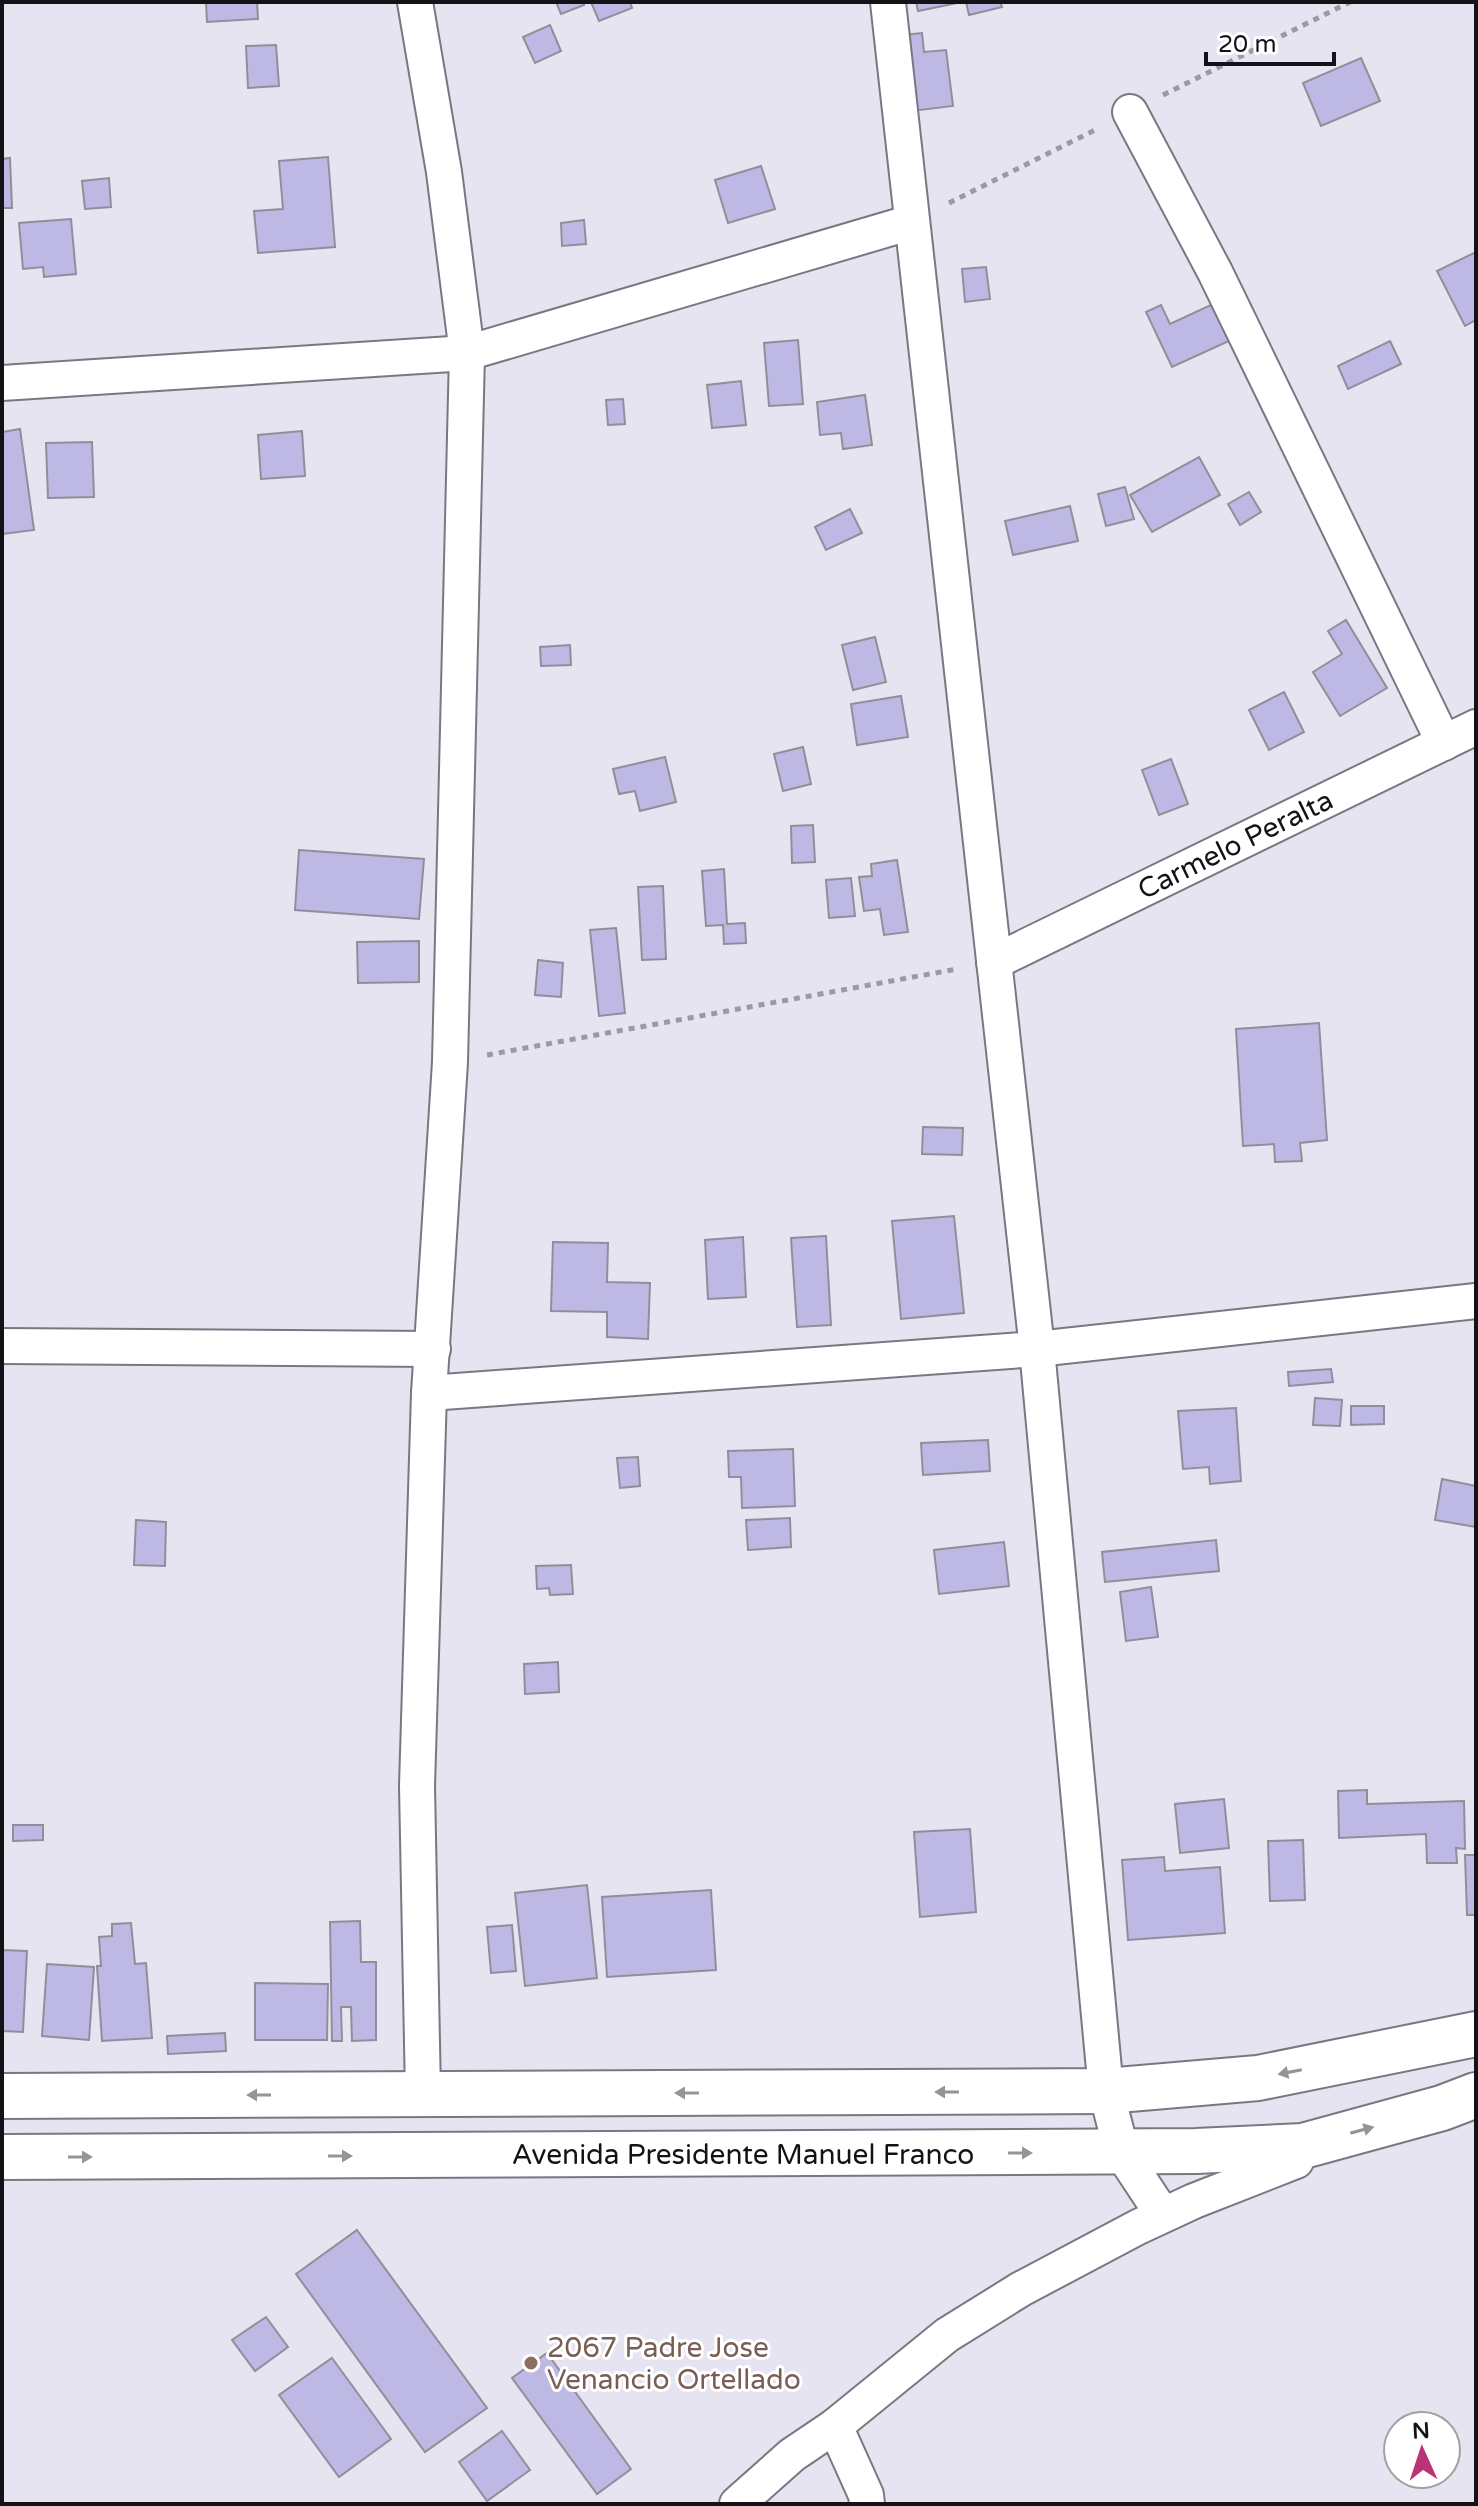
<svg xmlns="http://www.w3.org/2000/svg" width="1478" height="2506" viewBox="0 0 1478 2506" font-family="'Varela Round',sans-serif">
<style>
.building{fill:#beb9e4;stroke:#908f99;stroke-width:2}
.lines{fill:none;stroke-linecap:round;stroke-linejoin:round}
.minor-casing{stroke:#797882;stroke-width:38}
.secondary-casing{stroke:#797882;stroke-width:48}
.path{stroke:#9a9aa3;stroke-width:5;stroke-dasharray:6 6;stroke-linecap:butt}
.minor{stroke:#fff;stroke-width:34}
.secondary{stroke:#fff;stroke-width:44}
.oneway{fill:#959597}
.education-dot{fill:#8d6e63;stroke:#fff;stroke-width:3}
.labels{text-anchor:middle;stroke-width:6;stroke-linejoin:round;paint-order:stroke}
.street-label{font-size:28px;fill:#131317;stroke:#fff}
.education-label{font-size:28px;fill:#785e54;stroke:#fff;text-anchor:start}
</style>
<rect width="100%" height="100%" fill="#e5e4f0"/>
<!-- building -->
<g class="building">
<path d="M206,2H257L258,19L207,22Z"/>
<path d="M556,2H582L584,5L561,14Z"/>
<path d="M591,2H630L632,8L599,21Z"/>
<path d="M916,2H957L958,3L918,11Z"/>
<path d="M966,2H1000L1002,7L969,15Z"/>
<path d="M550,25L561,51L535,63L523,37Z"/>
<path d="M922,33L924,52L946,50L953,106L912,111L903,35Z"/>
<path d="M276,45L279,86L248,88L246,46Z"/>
<path d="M1361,58L1380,101L1321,126L1303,83Z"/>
<path d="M328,157L335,247L258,253L254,211L283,209L279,161Z"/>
<path d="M10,158L12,208H2V159Z"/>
<path d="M761,166L775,209L728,223L715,180Z"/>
<path d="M109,178L111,207L85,209L82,181Z"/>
<path d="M71,219L76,274L44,277L43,267L23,269L19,223Z"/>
<path d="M584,220L586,244L562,246L561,223Z"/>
<path d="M1476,252V320L1465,326L1437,271Z"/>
<path d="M986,267L990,299L965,302L962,269Z"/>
<path d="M1213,304L1231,340L1172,367L1146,312L1161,305L1170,324Z"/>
<path d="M798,340L803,404L769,406L764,343Z"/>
<path d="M1390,341L1401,364L1348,389L1338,366Z"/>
<path d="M741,381L746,425L712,428L707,385Z"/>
<path d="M865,395L872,445L843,449L841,433L820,435L817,402Z"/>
<path d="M623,399L625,424L608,425L606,400Z"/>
<path d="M20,429L34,530L2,534V432Z"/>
<path d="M302,431L305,476L261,479L258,435Z"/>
<path d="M92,442L94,497L48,498L46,443Z"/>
<path d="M1199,457L1220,495L1152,532L1130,495Z"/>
<path d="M1125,487L1134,519L1106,526L1098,494Z"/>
<path d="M1249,492L1261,512L1240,525L1228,504Z"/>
<path d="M1070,506L1078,541L1013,555L1005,521Z"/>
<path d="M850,509L862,533L826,550L815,527Z"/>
<path d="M1346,620L1387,688L1340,716L1313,672L1342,654L1328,631Z"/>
<path d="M875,637L886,682L853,690L842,645Z"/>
<path d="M570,645L571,665L541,666L540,647Z"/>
<path d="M1284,692L1304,732L1269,750L1249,710Z"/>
<path d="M901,696L908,737L857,745L851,704Z"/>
<path d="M803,747L811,784L783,791L774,754Z"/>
<path d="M665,757L676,802L640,811L635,791L619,794L613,769Z"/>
<path d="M1171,759L1188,804L1159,815L1142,770Z"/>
<path d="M813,825L815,862L792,863L791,826Z"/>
<path d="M299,850L424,859L419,919L295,910Z"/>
<path d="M897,860L908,932L884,935L880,909L864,911L859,877L872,876L871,864Z"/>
<path d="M724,869L727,924L745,923L746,943L724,944L723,925L706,926L702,871Z"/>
<path d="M851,878L855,916L829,918L826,880Z"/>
<path d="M663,886L666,959L642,960L638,887Z"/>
<path d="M616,928L625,1013L599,1016L590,930Z"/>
<path d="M419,941V982L358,983L357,942Z"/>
<path d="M538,960L563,963L561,997L535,995Z"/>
<path d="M1319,1023L1327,1140L1300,1143L1302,1161L1275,1162L1274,1144L1243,1146L1236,1029Z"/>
<path d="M923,1127L963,1128L962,1155L922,1154Z"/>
<path d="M954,1216L964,1313L901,1319L892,1221Z"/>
<path d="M826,1236L831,1325L797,1327L791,1238Z"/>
<path d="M743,1237L746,1297L708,1299L705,1240Z"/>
<path d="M553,1242L608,1243L607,1282L650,1283L648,1339L607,1337V1312L551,1311Z"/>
<path d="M1331,1369L1333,1382L1289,1386L1288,1372Z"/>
<path d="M1315,1398L1342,1400L1340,1426L1313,1425Z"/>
<path d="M1351,1406H1384V1424L1351,1425Z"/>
<path d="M1236,1408L1241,1481L1210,1484L1209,1467L1183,1469L1178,1411Z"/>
<path d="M988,1440L990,1471L923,1475L921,1443Z"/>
<path d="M793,1449L795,1506L742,1508L741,1477H729L728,1451Z"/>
<path d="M638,1457L640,1486L620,1488L617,1458Z"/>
<path d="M1442,1479L1476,1486V1527L1435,1520Z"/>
<path d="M790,1518L791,1547L748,1550L746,1520Z"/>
<path d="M136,1520L166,1522L165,1566L134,1565Z"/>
<path d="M1216,1540L1219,1571L1105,1582L1102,1552Z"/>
<path d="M1004,1542L1009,1586L939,1594L934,1550Z"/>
<path d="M571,1565L573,1594L550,1595L549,1588L537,1589L536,1566Z"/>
<path d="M1151,1587L1158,1637L1126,1641L1120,1592Z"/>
<path d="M558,1662L559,1692L525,1694L524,1664Z"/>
<path d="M1367,1790V1804L1464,1801L1465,1849L1456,1848L1457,1863H1427L1426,1834L1339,1838L1338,1791Z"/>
<path d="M1224,1799L1229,1848L1180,1853L1175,1804Z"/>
<path d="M13,1825H43V1840L13,1841Z"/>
<path d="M970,1829L976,1912L920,1917L914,1832Z"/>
<path d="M1303,1840L1305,1900L1270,1901L1268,1841Z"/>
<path d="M1465,1855H1476V1915H1467Z"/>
<path d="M1164,1857L1165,1871L1220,1867L1225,1933L1128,1940L1122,1860Z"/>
<path d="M587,1885L597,1978L525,1986L515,1893Z"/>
<path d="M711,1890L716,1970L607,1977L602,1897Z"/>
<path d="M360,1921L361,1962H376V2040L352,2041L351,2007H341L342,2041H332L330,1922Z"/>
<path d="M131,1923L135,1964L146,1963L152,2038L102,2041L97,1966H101L99,1937L112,1936V1924Z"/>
<path d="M512,1925L516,1971L491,1973L487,1927Z"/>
<path d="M2,1950L27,1951L23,2032L2,2031Z"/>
<path d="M47,1964L94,1967L89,2040L42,2036Z"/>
<path d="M255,1983L328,1984L327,2040H255Z"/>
<path d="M225,2033L226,2051L168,2054L167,2036Z"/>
<path d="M357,2230L487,2408L425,2452L296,2274Z"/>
<path d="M266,2317L288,2347L255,2371L232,2340Z"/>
<path d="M547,2353L631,2469L597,2494L512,2378Z"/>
<path d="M332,2358L391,2439L339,2477L279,2395Z"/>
<path d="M502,2431L530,2470L487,2501L459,2462Z"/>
</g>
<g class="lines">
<!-- minor casing -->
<g class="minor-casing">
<g id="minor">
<path d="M415,2L444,172L467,353L450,1062L429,1393L417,1786L423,2094"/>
<path d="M888,2L1037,1349L1106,2091L1122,2153L1163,2215"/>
<path d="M1130,112L1215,272L1444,743"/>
<path d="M2,383L467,353L912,222"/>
<path d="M994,962L1476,727"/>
<path d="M2,1346L433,1349"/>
<path d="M429,1393L1037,1349L1476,1301"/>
<path d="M835,2426L866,2495L867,2504"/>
<path d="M737,2504L792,2455L835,2426L947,2335L1021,2289L1138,2227L1194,2201L1296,2161L1303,2146"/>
</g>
</g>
<!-- secondary casing -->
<g class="secondary-casing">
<g id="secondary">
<path d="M2,2096L1106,2091L1258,2078L1476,2034"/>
<path d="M2,2157L1196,2151L1303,2146L1442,2108L1476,2095"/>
</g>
</g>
<!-- path -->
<g class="path">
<path d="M1163,95L1350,2"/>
<path d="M949,203L1097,129"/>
<path d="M487,1055L957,969"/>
</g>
<!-- minor -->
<use href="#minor" class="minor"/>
<!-- secondary -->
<use href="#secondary" class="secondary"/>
</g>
<!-- one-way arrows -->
<defs><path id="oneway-solid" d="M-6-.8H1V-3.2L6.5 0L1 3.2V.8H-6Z" transform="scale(2)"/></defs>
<g class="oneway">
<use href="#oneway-solid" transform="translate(1290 2072) rotate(169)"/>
<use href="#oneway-solid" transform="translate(947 2092) rotate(180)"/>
<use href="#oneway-solid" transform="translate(687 2093) rotate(180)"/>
<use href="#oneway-solid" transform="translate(259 2095) rotate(180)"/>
<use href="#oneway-solid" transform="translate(1362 2130) rotate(-15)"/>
<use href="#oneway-solid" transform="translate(1020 2153)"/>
<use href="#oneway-solid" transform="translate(340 2156)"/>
<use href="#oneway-solid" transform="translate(80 2157)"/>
</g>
<!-- markers -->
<circle class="education-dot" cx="531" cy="2363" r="8"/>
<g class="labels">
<!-- street labels -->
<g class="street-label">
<text transform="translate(1235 844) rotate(-26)" y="10">Carmelo Peralta</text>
<text x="743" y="2164">Avenida Presidente Manuel Franco</text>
</g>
<!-- education labels -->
<g class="education-label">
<text x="547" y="2357">2067 Padre Jose<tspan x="547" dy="32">Venancio Ortellado</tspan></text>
</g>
</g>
<!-- border -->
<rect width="1478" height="2506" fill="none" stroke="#131317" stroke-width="8"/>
<!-- north arrow -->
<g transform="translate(1422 2450) rotate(357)"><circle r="38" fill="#ffffff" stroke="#a1a1a2" stroke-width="2"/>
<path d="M0-6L14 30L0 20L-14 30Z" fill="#bb3576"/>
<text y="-12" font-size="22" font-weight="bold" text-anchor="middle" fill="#131317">N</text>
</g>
<!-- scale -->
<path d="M1206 52v12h128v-12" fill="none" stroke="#131317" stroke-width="4"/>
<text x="1218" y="52" font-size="24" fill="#131317" stroke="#ffffff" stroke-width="6" paint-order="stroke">20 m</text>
</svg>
